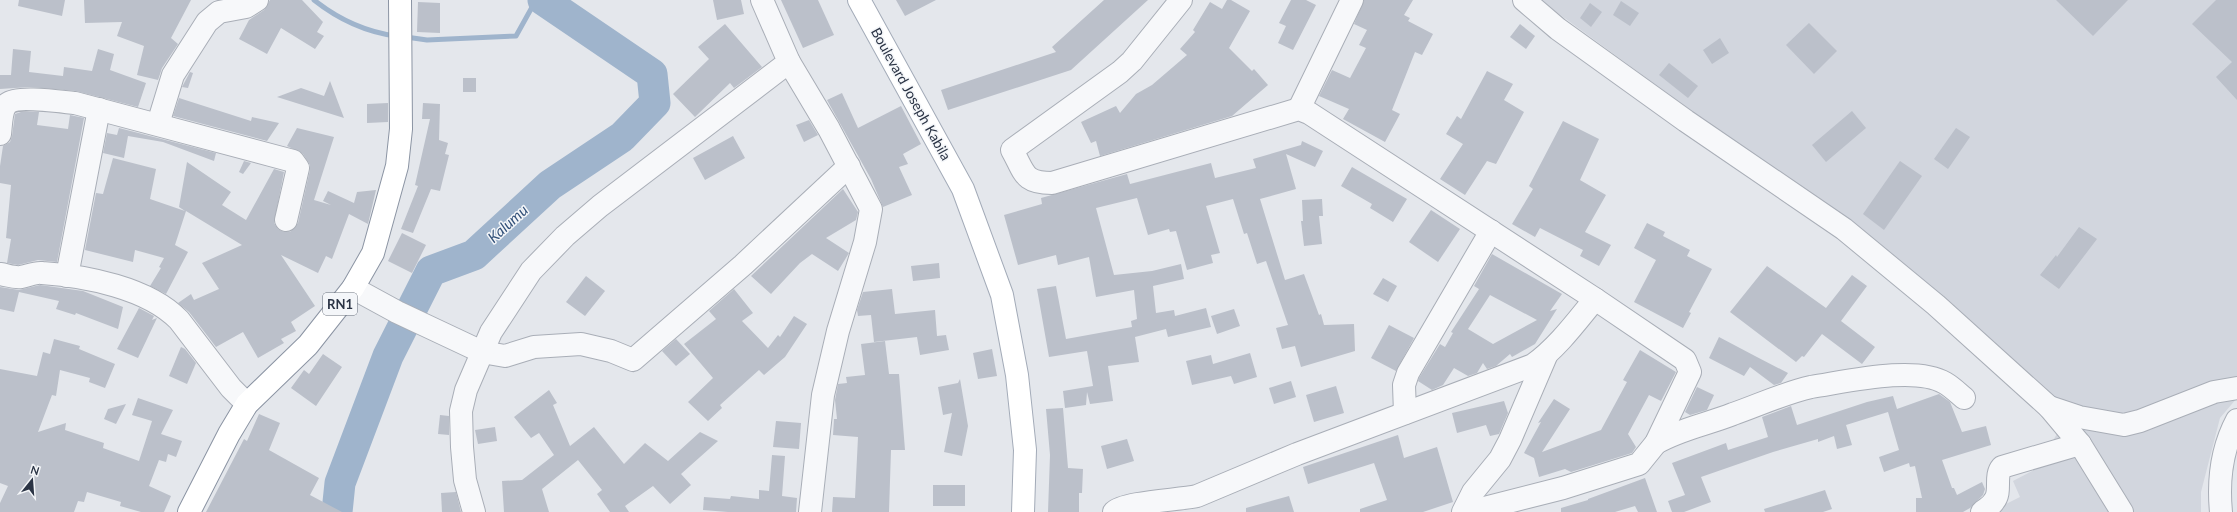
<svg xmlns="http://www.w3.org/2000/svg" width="2237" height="512" viewBox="0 0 2237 512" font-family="Lato,sans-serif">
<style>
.built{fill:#d2d6de}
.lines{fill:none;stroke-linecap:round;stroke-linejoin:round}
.stream{stroke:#9fb4cc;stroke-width:5}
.river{stroke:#9fb4cc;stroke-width:31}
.building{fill:#bbc0ca;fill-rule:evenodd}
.minor-casing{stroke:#a9aeb7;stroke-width:24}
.major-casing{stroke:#a3abb8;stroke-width:24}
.highway-casing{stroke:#8b94a3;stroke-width:24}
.minor{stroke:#f7f8fa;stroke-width:22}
.major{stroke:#fff;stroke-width:22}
.highway{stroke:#fff;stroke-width:22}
.labels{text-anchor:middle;stroke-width:3;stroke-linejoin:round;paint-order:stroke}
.shield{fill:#f4f6f9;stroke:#676e7b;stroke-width:1}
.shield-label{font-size:13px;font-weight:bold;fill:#2b3445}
.street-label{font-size:14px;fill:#2b3445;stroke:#f4f6f9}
.water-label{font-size:15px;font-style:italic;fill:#34527a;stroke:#f4f6f9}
</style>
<rect width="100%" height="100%" fill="#e4e7ec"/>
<!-- built -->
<path class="built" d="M1540,0H2237V398L2220,418L2201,492V512H2001L2000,507L2020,497L2013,481L2036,469L2067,417L1816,202Z"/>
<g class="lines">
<!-- stream -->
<g class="stream">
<path d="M314,0C338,19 366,32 396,36"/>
<path d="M406,37L427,40L516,36L536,0"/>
</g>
<!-- river -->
<path class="river" d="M337,512L340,483L388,356L431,271L474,255L550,185L622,137L655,103L652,74L543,0"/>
</g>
<!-- building -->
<g class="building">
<path d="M19,0H65L62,16L18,6Z"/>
<path d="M84,0H191L171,38L178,44L162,68L158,80L137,75L144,46L117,36L122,22L85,23Z"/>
<path d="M270,0H302L323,22L317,32L324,36L315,49L281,28L267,54L239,39L249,20L264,10Z"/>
<path d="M713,0H741L744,14L717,20Z"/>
<path d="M781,0H818L834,35L803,48Z"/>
<path d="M896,0H936L905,16Z"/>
<path d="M1104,0H1148L1071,70L948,110L941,90L1056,52L1052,47Z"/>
<path d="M1227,0H1231L1250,11L1229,48L1252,71L1254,69L1268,85L1232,116L1100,156L1096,141L1091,143L1081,122L1116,106L1120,113L1136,94L1152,85L1187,55L1180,49L1195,32L1193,30L1210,2L1222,9Z"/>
<path d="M1291,0H1306L1316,5L1293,50L1278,43L1286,26L1279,23Z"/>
<path d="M1364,0H1413L1404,15L1410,18L1408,21L1433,34L1422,55L1415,52L1392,110L1400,114L1385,142L1343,119L1349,109L1319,96L1332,70L1350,78L1366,48L1359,45L1367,30L1354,24Z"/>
<path d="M2056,0H2128L2093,36Z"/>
<path d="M2216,0H2237V100L2216,77L2232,62L2192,24Z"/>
<path d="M1621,1L1639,13L1630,26L1613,15Z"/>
<path d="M418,2L440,3V33L417,32Z"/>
<path d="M1590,3L1602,12L1591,27L1580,18Z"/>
<path d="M1809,23L1837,51L1814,74L1786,45Z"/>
<path d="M725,24L762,67L734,88L730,83L695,117L673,94L709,59L698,47Z"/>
<path d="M1520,24L1535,36L1526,49L1510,37Z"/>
<path d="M1720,38L1729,53L1712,64L1703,50Z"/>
<path d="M13,49L31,51L29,72L63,76L64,67L92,71L98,49L114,54L110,70L146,83L138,107L76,91L30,87L0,89V75H11Z"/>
<path d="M1669,63L1698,86L1688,98L1659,75Z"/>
<path d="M1487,71L1513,84L1504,100L1524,112L1496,164L1487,161L1465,195L1440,179L1463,144L1446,134L1457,116L1461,119Z"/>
<path d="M190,72L193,73L188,88L182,87Z"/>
<rect x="463" y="78" width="13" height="14"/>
<path d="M330,81L344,118L277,97L301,88L324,96Z"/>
<path d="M842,93L858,128L901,106L921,144L903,154L908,164L899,167L912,195L883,207L871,179L827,100Z"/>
<path d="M179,98L251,121L252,117L279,123L267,141L173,116Z"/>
<path d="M388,103V122L367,123V104Z"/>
<path d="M423,103L440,104L439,140L448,143L445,154L449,155L440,191L431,189L413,233L401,229L418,186L415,185L430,119H422Z"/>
<path d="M1852,111L1866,128L1826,162L1812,145Z"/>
<path d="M21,112H39L37,125L68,129L70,115L84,118L57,262L38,260L18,265L7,263L11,239L6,238L11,185L0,183V166L3,146L10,142L12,136L15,114Z"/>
<path d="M809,120L818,135L804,142L796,125Z"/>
<path d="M1563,121L1599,139L1580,180L1606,195L1585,232L1611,245L1599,266L1580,256L1583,250L1540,228L1535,237L1512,224L1533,189L1529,186Z"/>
<path d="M119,128L216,153L214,161L163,142L128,136L124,158L103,153L107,133L117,135Z"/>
<path d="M297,128L334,137L314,200L331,205L323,201L328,191L354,203L357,192L376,190L368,224L349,214L332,259L326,256L318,273L281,255L315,306L291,322L296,331L281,339L284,343L258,358L243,332L216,347L189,312L178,303L191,294L194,300L219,289L202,263L242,245L186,211L175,245L188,252L166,294L150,286L161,268L159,267L164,258L135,250L133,262L85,250L96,193L103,194L113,158L156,169L150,199L185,211L179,207L187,162L231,192L222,205L246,220L274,169L284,172L274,223L278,229L284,232H290L298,223L310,170V165L303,154L287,146Z"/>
<path d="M1956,128L1970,137L1948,169L1934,159Z"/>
<path d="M733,136L745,158L705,180L693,158Z"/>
<path d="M1302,141L1323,151L1315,167L1286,154L1296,189L1260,199L1285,280L1304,274L1319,315L1321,314L1324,325L1354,324L1355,351L1301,367L1295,346L1282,349L1276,328L1288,325L1266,261L1257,264L1247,233L1244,234L1233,199L1206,206L1220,253L1211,255L1213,263L1187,270L1176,231L1170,232L1169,229L1148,235L1137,198L1096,208L1114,275L1152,271L1181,264L1184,279L1153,286L1156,313L1174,310L1175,316L1206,308L1211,327L1168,337L1166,329L1135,337L1139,362L1108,366L1113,401L1090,404L1087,392L1086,405L1065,408L1063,391L1093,386L1087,351L1049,357L1037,289L1056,286L1066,339L1132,327L1131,321L1137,319L1134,290L1096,297L1089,257L1058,265L1056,255L1018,265L1004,215L1042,204L1041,198L1127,174L1130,184L1211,163L1215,178L1256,168L1253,159L1301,145Z"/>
<path d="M244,161L251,163L243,174L239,172Z"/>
<path d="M1900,161L1922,176L1884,230L1863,214Z"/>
<path d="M1352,167L1407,199L1393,222L1370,208L1372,204L1341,186Z"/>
<path d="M843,189L858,212L856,220L826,238L849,253L838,271L812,254L800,263L771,294L751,276Z"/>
<path d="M1322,199L1323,216H1319L1322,244L1304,246L1301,221H1303L1302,200Z"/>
<path d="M1431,210L1460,229L1438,262L1409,242Z"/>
<path d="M1647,223L1665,232L1663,236L1690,250L1687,256L1712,269L1689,312L1691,313L1683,328L1634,302L1656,260L1634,248Z"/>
<path d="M2079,227L2097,239L2059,289L2040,275L2056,255L2057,257Z"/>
<path d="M402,233L426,245L412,273L388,261Z"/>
<path d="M1492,254L1562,294L1550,311L1557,309L1535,344L1512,357L1510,354L1496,366L1487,369L1483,363L1477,373L1468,376L1454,368L1443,385L1432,390L1418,381L1419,378L1440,344L1445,347L1453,333L1451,332L1479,289L1474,286ZM1490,295L1537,320L1493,344L1468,329Z"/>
<path d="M939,263L940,278L913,281L911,266Z"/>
<path d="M1767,266L1826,308L1852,275L1867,286L1841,321L1875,347L1862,364L1822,334L1804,357L1802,356L1796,362L1730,312Z"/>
<path d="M586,276L605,291L585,316L566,302Z"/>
<path d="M1383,278L1397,286L1388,302L1373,294Z"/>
<path d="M40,285L83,291L123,307L118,329L76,313L75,315L56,309L59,301L19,292L14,312L0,309V287L19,290Z"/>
<path d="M734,289L753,313L742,321L768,348L778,335L780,337L794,316L807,324L785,357L764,375L759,370L720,405L722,408L708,421L688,402L713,378L684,344L716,319L709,311Z"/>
<path d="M892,289L895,314L935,310L937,336L946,335L949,350L920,355L917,337L874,342L871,315L858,316L857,310L863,292Z"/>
<path d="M139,308L154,316L152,320L157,318L138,358L117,349Z"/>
<path d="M1234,309L1240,326L1217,334L1211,316Z"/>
<path d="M1389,325L1414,338L1396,371L1371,358Z"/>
<path d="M1719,337L1755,356L1788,373L1781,383L1774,385L1750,367L1744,376L1709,358Z"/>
<path d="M54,339L80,346L79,349L115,364L105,388L89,382L90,378L60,370L56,396L52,395L38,432L66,423L65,430L104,443L103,448L139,461L152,421L132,415L138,398L173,410L161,434L182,441L176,457L168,454L166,462L159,460L149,486L171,496L164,512H141L120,506L121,502L87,492L84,502L78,501L74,512H0V503L8,486L0,483V369L37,376L43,352L50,354Z"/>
<path d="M676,339L690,354L676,366L662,351Z"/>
<path d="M885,341L889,374H899L905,450H891L889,512H832L833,497L855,498L858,437L833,435L834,419H837L835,400L838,384L847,383L846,377L865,375L861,344Z"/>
<path d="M181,347L185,349L196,363L187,384L169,376Z"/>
<path d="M992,349L997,376L978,379L973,353Z"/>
<path d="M1640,350L1676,372L1661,401L1649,395L1628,434L1636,447L1632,453L1571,472L1565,469L1539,477L1534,458L1524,453L1541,422L1538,423L1554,399L1570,409L1542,452L1601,430L1627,382L1623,380Z"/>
<path d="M1250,353L1257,377L1234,384L1231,376L1192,385L1186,361L1211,355L1213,364Z"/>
<path d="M323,354L342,367L316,406L291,388L304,370L309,374Z"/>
<path d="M960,379L968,426L962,456L944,452L952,413L943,415L938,387L958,383Z"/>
<path d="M1291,381L1296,397L1274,404L1269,388Z"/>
<path d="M1336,386L1344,413L1314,422L1306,395Z"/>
<path d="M1697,387L1714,395L1707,410L1690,415L1685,412Z"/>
<path d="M549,390L557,403L553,405L570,446L594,427L624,464L645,443L668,461L700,432L718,441L681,474L691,485L670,504L653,486L625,506L629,512H610L597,494L602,490L578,460L542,489L549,512H504L502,481L522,480L554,455L539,433L531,438L514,417Z"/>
<path d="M1939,394L1950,402L1962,432L1986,426L1991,445L1942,460L1952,488H1954L1957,495L1982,482L1985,489L1983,495L1970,508L1963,512H1916V498H1922L1915,466L1910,467L1909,463L1884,472L1879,457L1899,450L1888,412L1846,425L1852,445L1837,449L1834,436L1818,442V439L1773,452L1701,477L1711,502L1684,512H1672L1668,501L1685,495L1672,463L1726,443L1728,450L1768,437L1762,417L1791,406L1797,425L1867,402L1893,396L1897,409Z"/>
<path d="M1504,401L1508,413L1499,434L1490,436L1486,425L1457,433L1452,413Z"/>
<path d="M126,404L116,424L104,419L108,409Z"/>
<path d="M1063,408L1068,468L1083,469L1082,493H1079V512H1048L1050,455L1046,409Z"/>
<path d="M259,414L280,423L269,450L319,478L310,495L342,512H206L244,439L247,441Z"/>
<path d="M440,415L449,416V435L438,434Z"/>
<path d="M776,421L801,423L799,449L773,447Z"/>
<path d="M495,427L497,441L478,444L475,430Z"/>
<path d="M1398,435L1404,458L1437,447L1453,502L1423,512H1360V509L1387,500L1374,463L1308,484L1303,467Z"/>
<path d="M1127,439L1134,461L1107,469L1101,446Z"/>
<path d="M772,455L785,456L782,496L797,498L796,512H728L703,510L704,497L730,499L731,496L759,499V490L769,491Z"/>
<path d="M1645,478L1657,512H1638L1635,506L1615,512H1561V508L1588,500V499Z"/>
<rect x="933" y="485" width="32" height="21"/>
<path d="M1825,490L1832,509L1823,512H1765L1764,509Z"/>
<path d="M456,492L461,512H442L441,493Z"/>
<path d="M1289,496L1294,512H1246V508Z"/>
</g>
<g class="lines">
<!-- minor casing -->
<g class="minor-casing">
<g id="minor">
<path d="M1181,0L1132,61L1120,72L1012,150C1025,173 1023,183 1052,183L1299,109L1309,113L1595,299L1685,360L1690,372L1656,443L1639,464L1563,488L1469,512"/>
<path d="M1524,0L1558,29L1686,121L1844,229L1936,305L2049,407L2080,444L2122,512"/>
<path d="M789,62L829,129L871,209L865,242L838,331L823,395L810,512"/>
<path d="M1299,109L1352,0"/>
<path d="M158,124L173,75L207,22L219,12L246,7L257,0"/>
<path d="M0,134C1,126 1,110 7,104C16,95 63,102 75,103L293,161L298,168L286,220"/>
<path d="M0,274C7,275 14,278 21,277C28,276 35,272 42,273C86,276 148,288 179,320L231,388L247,404"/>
<path d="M67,276L99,109"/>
<path d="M353,288L397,312L482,352L505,356L534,347L581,344L611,351L633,360L743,265L849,166"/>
<path d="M2049,407L2079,417L2124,425L2140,421L2214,392L2237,388"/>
<path d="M1405,413L1404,385L1408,373L1491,231"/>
<path d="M1656,443C1680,429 1708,424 1733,414C1759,405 1784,393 1811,387C1845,382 1915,365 1945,383C1952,387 1958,393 1964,398"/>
<path d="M474,512L465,480L462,447L461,411L466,390L491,332L531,271L565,236L600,206L789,62L762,0"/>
<path d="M1114,512C1124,502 1179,500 1197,496L1297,454L1533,365C1558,347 1576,322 1595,299"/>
<path d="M1463,512L1473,492L1500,459L1510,440L1546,356"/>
<path d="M1982,512C1986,509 1992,505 1994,501C2002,492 1994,476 2002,467L2080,444"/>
<path d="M2221,512C2218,481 2222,448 2237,420"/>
</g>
</g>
<!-- major casing -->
<g class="major-casing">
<path id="major" d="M859,0L963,189L1002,295L1017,375L1025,450L1023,512"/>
</g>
<!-- highway casing -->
<g class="highway-casing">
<path id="highway" d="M189,512L229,434L247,404L308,345L353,288L373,253L397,166L401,129L400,0"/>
</g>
<!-- minor -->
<use href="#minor" class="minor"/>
<!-- major -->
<use href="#major" class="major"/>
<!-- highway -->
<use href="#highway" class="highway"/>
</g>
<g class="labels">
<!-- shield labels -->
<rect class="shield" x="323" y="293" width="34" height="22" rx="3"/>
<g class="shield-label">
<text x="340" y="309">RN1</text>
</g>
<!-- street labels -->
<g class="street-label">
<text transform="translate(911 94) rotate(61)" y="5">Boulevard Joseph Kabila</text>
</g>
<!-- water labels -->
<g class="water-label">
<text transform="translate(508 224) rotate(-42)" y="5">Kalumu</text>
</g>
</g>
<!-- north arrow -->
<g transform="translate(32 480) rotate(17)" stroke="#f4f6f9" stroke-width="3" paint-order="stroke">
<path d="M0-3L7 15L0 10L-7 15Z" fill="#2b3445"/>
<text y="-6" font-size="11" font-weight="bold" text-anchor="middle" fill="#2b3445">N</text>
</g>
</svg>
